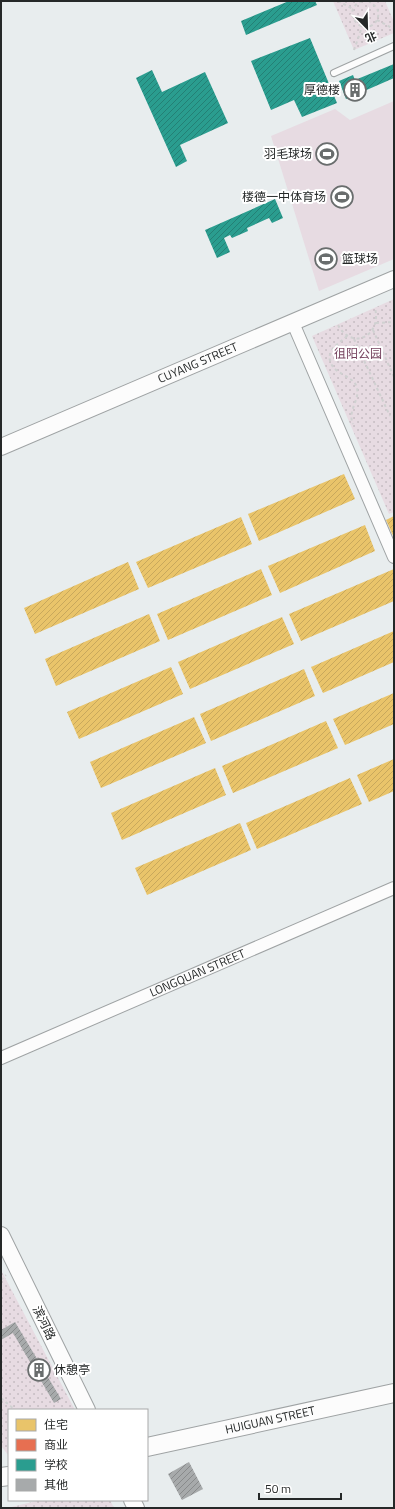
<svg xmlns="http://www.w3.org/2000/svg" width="395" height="1509" viewBox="0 0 395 1509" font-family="'Titillium Web','Noto Sans SC',sans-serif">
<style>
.grass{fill:url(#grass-dots)}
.pitch{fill:#e7dbe2}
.homes{fill:url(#homes-hatch)}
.shops{fill:url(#shops-hatch)}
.schools{fill:url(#schools-hatch)}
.building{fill:url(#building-hatch)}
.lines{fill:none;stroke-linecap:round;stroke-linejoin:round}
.service-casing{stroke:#9fa3a4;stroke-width:8}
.minor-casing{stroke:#9fa3a4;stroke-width:14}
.tertiary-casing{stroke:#9fa3a4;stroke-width:18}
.secondary-casing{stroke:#9fa3a4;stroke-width:20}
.path{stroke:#d0d1d1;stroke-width:2;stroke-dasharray:3 3;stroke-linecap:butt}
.service{stroke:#fcfcfc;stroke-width:6}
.minor{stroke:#fcfcfc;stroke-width:12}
.tertiary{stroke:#fcfcfc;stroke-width:16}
.secondary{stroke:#fcfcfc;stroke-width:18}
.labels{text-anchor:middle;stroke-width:4;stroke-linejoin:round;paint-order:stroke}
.poi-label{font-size:12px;fill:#252828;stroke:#fff;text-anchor:end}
.park-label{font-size:12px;fill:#75425e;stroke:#fff}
.street-label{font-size:12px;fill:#252828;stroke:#fff}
</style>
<defs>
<pattern id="grass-dots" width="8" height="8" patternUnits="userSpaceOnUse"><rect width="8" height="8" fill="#e7dbe2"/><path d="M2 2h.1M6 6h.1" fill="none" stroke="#c6bcc2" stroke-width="1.8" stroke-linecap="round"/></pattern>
<pattern id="homes-hatch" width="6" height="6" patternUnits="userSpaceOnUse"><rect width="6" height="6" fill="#e9c46a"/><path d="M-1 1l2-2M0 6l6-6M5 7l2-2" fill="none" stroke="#c8a85c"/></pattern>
<pattern id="shops-hatch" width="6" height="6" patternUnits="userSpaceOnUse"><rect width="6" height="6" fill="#e76f51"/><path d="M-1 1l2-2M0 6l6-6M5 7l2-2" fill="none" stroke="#bb5b43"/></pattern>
<pattern id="schools-hatch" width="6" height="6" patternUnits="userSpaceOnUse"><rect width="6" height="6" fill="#2a9d8f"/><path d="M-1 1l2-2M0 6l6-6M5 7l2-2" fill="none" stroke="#248075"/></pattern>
<pattern id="building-hatch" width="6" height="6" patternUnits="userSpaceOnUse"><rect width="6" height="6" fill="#a7aaab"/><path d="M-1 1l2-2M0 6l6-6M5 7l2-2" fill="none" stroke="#888a8b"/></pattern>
</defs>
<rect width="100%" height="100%" fill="#e8edee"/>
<!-- grass -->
<g class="grass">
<path d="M333,1H385L394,22V33L354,50Z"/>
<path d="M394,299V512L389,514L312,336Z"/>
<path d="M1,1270L75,1410H9V1456L1,1446Z"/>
<path d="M41,1500H110L114,1508H7Z"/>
</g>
<!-- pitch -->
<path class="pitch" d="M394,101V259L319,291L271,136L335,109L350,120Z"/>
<!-- homes -->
<g class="homes">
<path d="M344,474L355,499L259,541L248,514Z"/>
<path d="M394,516V538L386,520Z"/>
<path d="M241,517L252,544L148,588L136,562Z"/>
<path d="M365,525L375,551L280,593L268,566Z"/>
<path d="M128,562L139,589L35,634L24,608Z"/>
<path d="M261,569L272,595L168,640L157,614Z"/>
<path d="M394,569V601L301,641L289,614Z"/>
<path d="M149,614L160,641L56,686L45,659Z"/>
<path d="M282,617L294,644L190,689L178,662Z"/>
<path d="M394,631V662L323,693L311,667Z"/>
<path d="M171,667L183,694L79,739L67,712Z"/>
<path d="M304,669L315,696L211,741L200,714Z"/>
<path d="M394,693V724L345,745L333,719Z"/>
<path d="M194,717L206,743L101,788L90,762Z"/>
<path d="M326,721L338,748L233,793L222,766Z"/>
<path d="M394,759V791L369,802L357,775Z"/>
<path d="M215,768L226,795L122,840L111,813Z"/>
<path d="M350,778L362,804L257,849L246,823Z"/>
<path d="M240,823L251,850L147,895L135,868Z"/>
</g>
<!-- shops -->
<path class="shops" d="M55,1391L59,1399L55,1402L50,1394Z"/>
<!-- schools -->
<g class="schools">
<path d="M289,1H315L317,5L246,35L241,21Z"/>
<path d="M310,38L337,103L302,117L294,100L271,110L251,61Z"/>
<path d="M394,64V78L346,99L339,81L353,75L355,80Z"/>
<path d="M152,70L162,92L205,72L228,123L180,145L187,161L176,167L136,78Z"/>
<path d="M275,199L283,218L272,223L269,218L247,228L248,231L232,238L230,235L224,238L230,252L217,258L205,230Z"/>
</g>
<!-- building -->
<g class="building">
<path d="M15,1322L61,1399L54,1403L13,1333L1,1340V1330Z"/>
<path d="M189,1462L203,1489L182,1500L168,1474Z"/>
</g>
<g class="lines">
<!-- service casing -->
<g class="service-casing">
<path id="service" d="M334,73L394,46"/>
</g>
<!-- minor casing -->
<g class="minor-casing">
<g id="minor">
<path d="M293,323L394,557"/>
<path id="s1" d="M1,1058L394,888"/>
</g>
</g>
<!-- tertiary casing -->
<g class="tertiary-casing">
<g id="tertiary">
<path id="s2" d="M1,447L394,279"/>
<path d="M1,1235L87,1410"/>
<path d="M132,1500L136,1508"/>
</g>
</g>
<!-- secondary casing -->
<g class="secondary-casing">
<g id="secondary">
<path id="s3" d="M147,1447L394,1393"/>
<path d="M1,1477L9,1476"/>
</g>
</g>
<!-- path -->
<g class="path">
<path d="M338,1L353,9"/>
<path d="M362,1C340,10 360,37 375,23C379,18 379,13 377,8L369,1"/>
<path d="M377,20L394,29"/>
<path d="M354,50L362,27"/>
<path d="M376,323L394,322"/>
<path d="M338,325C352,351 382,336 375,308"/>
<path d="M373,330L394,377"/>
<path d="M347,336L333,348L329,357C330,360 331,365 334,368C340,375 355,378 357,388C360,400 347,411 353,424"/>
<path d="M354,339L390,416"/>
<path d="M1,1280L6,1275"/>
<path d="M1,1398L15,1410"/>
</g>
<!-- service -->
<use href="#service" class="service"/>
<!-- minor -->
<use href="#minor" class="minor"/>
<!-- tertiary -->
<use href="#tertiary" class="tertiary"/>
<!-- secondary -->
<use href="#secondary" class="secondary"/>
</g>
<!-- icons -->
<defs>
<g id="building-ring" transform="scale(1.15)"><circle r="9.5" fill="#fff" stroke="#696d6d" stroke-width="1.5"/><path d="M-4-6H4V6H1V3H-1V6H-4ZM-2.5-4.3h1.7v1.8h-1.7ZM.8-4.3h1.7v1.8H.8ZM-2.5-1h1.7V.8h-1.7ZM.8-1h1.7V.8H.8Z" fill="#696d6d"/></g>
<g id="stadium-ring" transform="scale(1.15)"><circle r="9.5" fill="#fff" stroke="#696d6d" stroke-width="1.5"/><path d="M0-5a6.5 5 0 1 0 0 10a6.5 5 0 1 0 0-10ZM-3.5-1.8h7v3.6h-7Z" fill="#696d6d"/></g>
</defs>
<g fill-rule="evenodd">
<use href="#building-ring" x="355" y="90"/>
<use href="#stadium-ring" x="327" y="154"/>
<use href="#stadium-ring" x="342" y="197"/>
<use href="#stadium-ring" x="326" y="259"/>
<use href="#building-ring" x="39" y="1370"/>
</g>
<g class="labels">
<!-- poi labels -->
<g class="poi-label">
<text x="340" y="94">厚德楼</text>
<text x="312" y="158">羽毛球场</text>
<text x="326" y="201">楼德一中体育场</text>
<text x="342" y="263" text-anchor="start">篮球场</text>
<text x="54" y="1374" text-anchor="start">休憩亭</text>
</g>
<!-- park labels -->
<g class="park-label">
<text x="358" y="358">徂阳公园</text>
</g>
<!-- street labels -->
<g class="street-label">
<text dy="4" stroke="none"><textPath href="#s2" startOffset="214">CUYANG STREET</textPath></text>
<text dy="4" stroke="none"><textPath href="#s1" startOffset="214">LONGQUAN STREET</textPath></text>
<text transform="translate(44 1323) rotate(64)" y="4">滨河路</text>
<text dy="4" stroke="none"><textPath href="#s3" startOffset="126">HUIGUAN STREET</textPath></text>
</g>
</g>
<!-- border -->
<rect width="395" height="1509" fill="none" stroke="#252828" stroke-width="4"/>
<!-- legend -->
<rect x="8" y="1409" width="140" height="92" fill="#ffffff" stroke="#a8a9a9"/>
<rect x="16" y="1419" width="20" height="12" fill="#e9c46a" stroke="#a8a9a9"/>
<text x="44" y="1429" font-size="12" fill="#252828">住宅</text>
<rect x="16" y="1439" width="20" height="12" fill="#e76f51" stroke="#a8a9a9"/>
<text x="44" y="1449" font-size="12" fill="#252828">商业</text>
<rect x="16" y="1459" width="20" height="12" fill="#2a9d8f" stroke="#a8a9a9"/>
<text x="44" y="1469" font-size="12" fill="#252828">学校</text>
<rect x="16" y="1479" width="20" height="12" fill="#a7aaab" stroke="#a8a9a9"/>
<text x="44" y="1489" font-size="12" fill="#252828">其他</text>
<!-- north arrow -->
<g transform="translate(367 28) rotate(157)" stroke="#ffffff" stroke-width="3" paint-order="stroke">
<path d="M0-3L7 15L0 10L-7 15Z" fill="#252828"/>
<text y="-6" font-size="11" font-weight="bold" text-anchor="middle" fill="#252828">北</text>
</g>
<!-- scale -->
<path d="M259 1493v6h82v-6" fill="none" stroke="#252828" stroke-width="2"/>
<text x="265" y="1493" font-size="12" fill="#252828" stroke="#ffffff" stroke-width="3" paint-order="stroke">50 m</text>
</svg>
